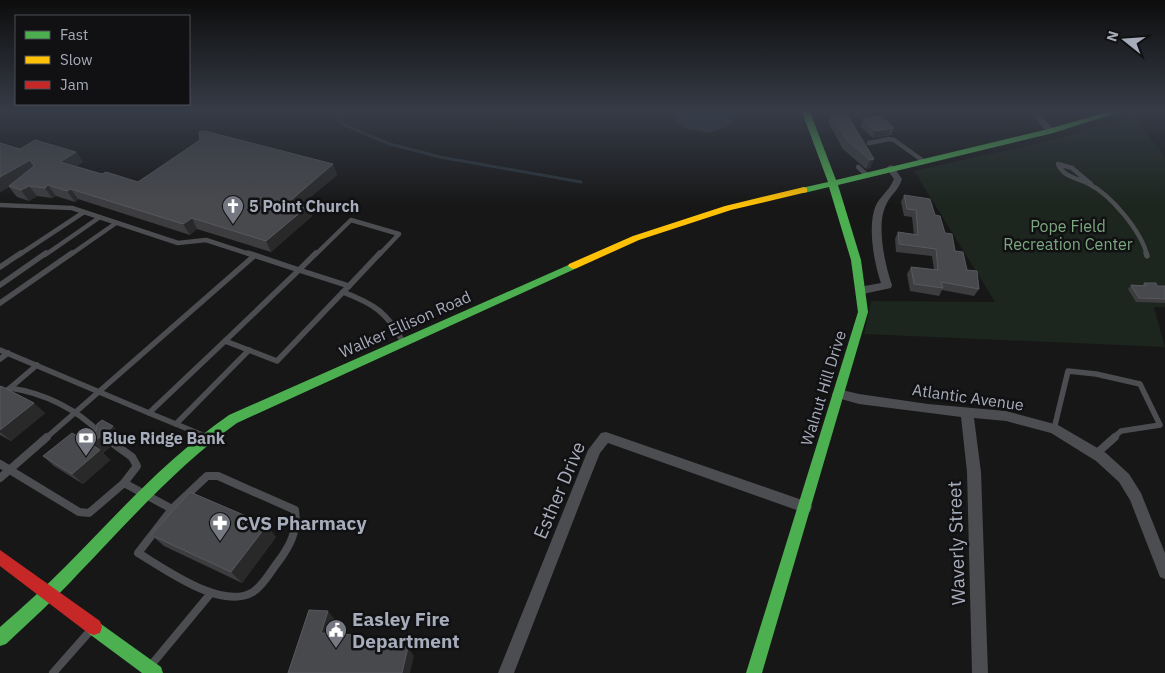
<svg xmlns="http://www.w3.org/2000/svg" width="1165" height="673" viewBox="0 0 1165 673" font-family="'IBM Plex Sans',sans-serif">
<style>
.green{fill:#1c251e}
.water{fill:#29323a}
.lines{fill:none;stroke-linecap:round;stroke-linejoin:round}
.stream{stroke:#29323a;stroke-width:3}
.lane-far2{stroke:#4b4d50;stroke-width:4.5}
.lane-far1{stroke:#4b4d50;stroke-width:5.5}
.lane{stroke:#4b4d50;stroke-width:8}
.street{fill:#4b4d50;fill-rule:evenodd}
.fast{fill:#4caf50;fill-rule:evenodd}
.slow{fill:#ffc107;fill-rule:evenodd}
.jam{fill:#c62828;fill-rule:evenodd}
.wall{fill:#3d3d40}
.shaded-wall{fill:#29292a}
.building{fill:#48494d;stroke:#57595e}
.labels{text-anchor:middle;stroke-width:5;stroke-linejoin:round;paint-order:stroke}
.poi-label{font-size:16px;font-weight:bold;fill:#a7acba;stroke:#111113;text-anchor:start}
.park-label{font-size:16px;fill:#7ca77f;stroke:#111113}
.street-label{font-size:16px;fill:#a7acba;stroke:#111113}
.near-street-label{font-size:19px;fill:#a7acba;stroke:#111113}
.near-poi-label{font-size:19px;font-weight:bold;fill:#a7acba;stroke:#111113;text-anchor:start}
</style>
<rect width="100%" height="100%" fill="#171717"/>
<!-- green -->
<path class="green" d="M1133,116L1165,157V307H1154L1165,347L864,334L871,301L995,302L914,171L1062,138Z"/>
<!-- water -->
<path class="water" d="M679,112H736L737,116L725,128L709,133L683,128L674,120Z"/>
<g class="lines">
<!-- stream -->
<path class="stream" d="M334,112L344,125L390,144L440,157L581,182"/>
<!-- lane-far2 -->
<g class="lane-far2">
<path d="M869,143L889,139L894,140L922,160"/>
<path d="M858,167L867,175"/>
<path d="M1091,184L1072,168L1058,164C1064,178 1078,178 1089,184C1111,195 1141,231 1147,255"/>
<path d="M0,205L72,208L178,243L206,240L252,255"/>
<path d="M19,255L84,212"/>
<path d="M45,255L100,217"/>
<path d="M70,255L116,223"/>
<path d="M315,255L351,220L399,234L379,255"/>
</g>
<!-- lane-far1 -->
<g class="lane-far1">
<path d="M316,253L299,270L349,286"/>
<path d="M1146,253L1147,256"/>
<path d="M0,267L21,253"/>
<path d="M0,285L46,253"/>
<path d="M349,286L380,253"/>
<path d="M343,292L349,286"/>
<path d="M0,303L72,253"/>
<path d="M225,341L299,270L248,253"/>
<path d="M0,350L149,413"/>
<path d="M0,359L8,353"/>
<path d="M10,388L37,365"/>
<path d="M0,395L10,388C44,393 77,409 101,434"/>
<path d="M176,424L249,350"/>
<path d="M1054,429L1068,371L1096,374L1140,384L1160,425L1121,431L1113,438"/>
<path d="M205,436L149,413L225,341L277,361L343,292C374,304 387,312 403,342"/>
<path d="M46,438L254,256"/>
</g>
<!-- lane -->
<g class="lane">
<path d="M114,444L132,457L137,466L124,483"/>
<path d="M1096,454L1115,437"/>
<path d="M0,464L79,512L89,513L124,483L172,509"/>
<path d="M207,476H218L295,510C298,531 290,546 278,562C270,572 264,585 253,592C222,611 165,569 138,553L172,509Z"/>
<path d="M0,478L47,437"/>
<path d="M152,664L211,593"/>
<path d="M53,673L90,631"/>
</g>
<!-- street -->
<g class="street">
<path d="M1030,112H1038L1053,129V133H1047Z"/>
<path d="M890,165L893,166L902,179C899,190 890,195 886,205C876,225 885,265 892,285L891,288L863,294L859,293L858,290L859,287L881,283C874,263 867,225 876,205C880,197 888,191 892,183L894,179L886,168Z"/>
<path d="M838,389L859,394L928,404L1006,411L1058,425L1106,453L1129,474L1141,493L1165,553V579L1160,577L1130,500L1119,482L1096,461L1051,433L1006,421L974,418L981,472L988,673H972L967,472L961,417L859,404L834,397L832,394L834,391Z"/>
<path d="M606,432L805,501L810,502L812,507L810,512L805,513L608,443L600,453L584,493L514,673H498L588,450L601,433Z"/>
</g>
<!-- fast -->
<g class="fast">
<path d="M802,112H810L836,180L1048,129L1108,112H1119L1053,133L838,185L861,260L868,312L762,673H746L858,312L851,260L829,187L804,193L800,190L801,188L828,182Z"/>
<path d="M573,263L578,266L577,268L237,423C177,466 129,521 77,575C55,599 30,621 6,644L0,646V627C23,607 45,587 67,565C119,512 167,458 229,415Z"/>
<path d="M94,619L161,667L163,673H142L88,633L86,627L88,621Z"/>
</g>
<!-- slow -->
<path class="slow" d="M804,187L807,188V192L731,210L639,240L577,268L573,269L568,266L569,264L633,236L725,206Z"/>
<!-- jam -->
<path class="jam" d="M0,550L100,621L102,627L100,633L94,635L88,633L0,566Z"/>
</g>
<!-- wall -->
<g class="wall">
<path d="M831,113L874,159L870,168L866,169L843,149L828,122Z"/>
<path d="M863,119L894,128L891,135L873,138L860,126Z"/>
<path d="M0,143L20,149L76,152L83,162L76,166L102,174L138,182L333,164L337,175L302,204L308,206L312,216L271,252L197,229L190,235L78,199L75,202L56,196L52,198L37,196L29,201L17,197L9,187L0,192Z"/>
<path d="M904,195L935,215L945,233L979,289L974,296L942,290L939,296L910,291L907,274L911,267L934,270L932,256L896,252L895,239L898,232L914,235L912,217L904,216L901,202Z"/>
<path d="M1144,283L1157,286H1165V303L1136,302L1128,289L1131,285L1142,286Z"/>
<path d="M0,387L45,413L11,441L0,435Z"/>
<path d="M97,424L123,436L118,440L114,438L110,440V447L103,453L110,460L83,484L54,466L43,456L96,431Z"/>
<path d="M151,535L276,537L242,583L164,546Z"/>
</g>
<!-- shaded-wall -->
<g class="shaded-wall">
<path d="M891,128L888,135L873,138L875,131Z"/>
<path d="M76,152L83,162L67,172L60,162Z"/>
<path d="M874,159L870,168L866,169L870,160Z"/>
<path d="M30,160L38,170L0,192V177Z"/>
<path d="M333,164L337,175L294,211L290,201Z"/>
<path d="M48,185L56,196L52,198L45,188Z"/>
<path d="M29,186L37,196L29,201L21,190Z"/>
<path d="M71,189L78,199L75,202L67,191Z"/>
<path d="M308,206L312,216L271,252L266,241Z"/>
<path d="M192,218L197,229L190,235L183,224Z"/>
<path d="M34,403L45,413L11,441L0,432V430Z"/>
<path d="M113,426L123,436L118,440L109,430Z"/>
<path d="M104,428L114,438L110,440V447L103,453L110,460L83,484L72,474L100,430Z"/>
<path d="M267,525L276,537L242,583L231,572Z"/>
<path d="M328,611L336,621L329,643L321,633Z"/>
<path d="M356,635L364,645L354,644Z"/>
<path d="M408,647L414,656L410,673H402Z"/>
</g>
<!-- building -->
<g class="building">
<path d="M831,113H846L874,159L870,160L846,139Z"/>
<path d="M881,116L894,128L875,131L863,119Z"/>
<path d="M205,131L333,164L290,201L308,206L266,241L192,218L183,224L71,189L67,191L48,185L45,188L29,186L21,190L9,186L34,166L30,160L0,177V143L20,149L35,140L76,152L60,162L102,174L106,172L138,182L200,140L199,132Z"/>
<path d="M904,195L930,199L935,215L940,216L945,233L952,234L955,251L963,252L967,270L977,271L979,289L941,282L943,288L914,284L911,267L938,270L936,249L899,244L898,232L918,235L916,210L907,209Z"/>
<path d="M1144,283H1156L1157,286H1165V299L1139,298L1131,285L1146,286Z"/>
<path d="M1,386L34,403L0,430V387Z"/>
<path d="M102,420L113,426L109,430L104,428L100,430V437L91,444L100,450L72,474L43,456L72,433L81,438L90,430L96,431L97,424Z"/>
<path d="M190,492L267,525L231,572L151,535Z"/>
<path d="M309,610L328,611L321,633L356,635L354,644L408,647L402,673H288Z"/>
</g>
<!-- sky -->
<linearGradient id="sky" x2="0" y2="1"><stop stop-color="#0d0d0d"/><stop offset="0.54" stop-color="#363c47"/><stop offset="1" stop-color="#363c47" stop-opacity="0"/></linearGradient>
<rect width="1165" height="206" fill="url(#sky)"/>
<!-- icons -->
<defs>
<g id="church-pin" transform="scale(1.125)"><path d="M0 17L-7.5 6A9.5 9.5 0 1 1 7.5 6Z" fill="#757881" stroke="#111113"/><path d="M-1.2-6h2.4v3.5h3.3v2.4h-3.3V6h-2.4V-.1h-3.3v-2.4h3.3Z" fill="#fff"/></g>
<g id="bank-pin" transform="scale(1.125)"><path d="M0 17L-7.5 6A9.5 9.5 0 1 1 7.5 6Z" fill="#757881" stroke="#111113"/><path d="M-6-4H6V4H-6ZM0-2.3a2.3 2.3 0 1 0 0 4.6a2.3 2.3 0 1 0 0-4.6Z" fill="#fff"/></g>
<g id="pharmacy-pin" transform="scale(1.125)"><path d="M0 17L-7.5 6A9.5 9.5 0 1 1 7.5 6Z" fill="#757881" stroke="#111113"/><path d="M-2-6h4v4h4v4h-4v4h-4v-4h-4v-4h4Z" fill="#fff"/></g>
<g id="civic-pin" transform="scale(1.125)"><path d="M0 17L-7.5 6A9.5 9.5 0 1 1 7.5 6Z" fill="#757881" stroke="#111113"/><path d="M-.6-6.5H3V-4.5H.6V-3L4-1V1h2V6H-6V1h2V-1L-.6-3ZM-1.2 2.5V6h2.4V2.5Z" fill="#fff"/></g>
</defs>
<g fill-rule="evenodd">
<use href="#church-pin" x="233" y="206"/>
<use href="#bank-pin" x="86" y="438"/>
<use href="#pharmacy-pin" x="220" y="523"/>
<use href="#civic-pin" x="336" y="630"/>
</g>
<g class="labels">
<!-- poi labels -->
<g class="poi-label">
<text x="249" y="212">5 Point Church</text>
<text x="102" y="444">Blue Ridge Bank</text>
</g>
<!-- park labels -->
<g class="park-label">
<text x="1068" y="232">Pope Field<tspan x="1068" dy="18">Recreation Center</tspan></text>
</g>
<!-- street labels -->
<g class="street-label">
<text transform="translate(405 324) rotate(-24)" y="6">Walker Ellison Road</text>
<text transform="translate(823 388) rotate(-73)" y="6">Walnut Hill Drive</text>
<text transform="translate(968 397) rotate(8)" y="6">Atlantic Avenue</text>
</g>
<!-- near-street labels -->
<g class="near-street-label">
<text transform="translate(559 490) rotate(-67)" y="7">Esther Drive</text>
<text transform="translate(956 543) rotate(-92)" y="7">Waverly Street</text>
</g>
<!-- near-poi labels -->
<g class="near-poi-label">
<text x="236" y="530">CVS Pharmacy</text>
<text x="352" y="626">Easley Fire<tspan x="352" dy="22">Department</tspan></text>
</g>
</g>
<!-- legend -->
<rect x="15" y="15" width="175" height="90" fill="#111113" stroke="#4d4f56"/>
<rect x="25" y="31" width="25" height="8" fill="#4caf50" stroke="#4d4f56"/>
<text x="60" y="40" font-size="15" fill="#a7acba">Fast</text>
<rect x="25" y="56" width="25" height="8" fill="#ffc107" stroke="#4d4f56"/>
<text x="60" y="65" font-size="15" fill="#a7acba">Slow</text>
<rect x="25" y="81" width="25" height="8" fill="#c62828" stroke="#4d4f56"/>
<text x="60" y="90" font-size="15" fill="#a7acba">Jam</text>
<!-- north arrow -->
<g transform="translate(1125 40) rotate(287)" stroke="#111113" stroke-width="4" paint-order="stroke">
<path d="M0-4L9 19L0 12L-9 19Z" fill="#a7acba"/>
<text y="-8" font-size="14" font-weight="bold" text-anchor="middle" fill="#a7acba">N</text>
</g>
</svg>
